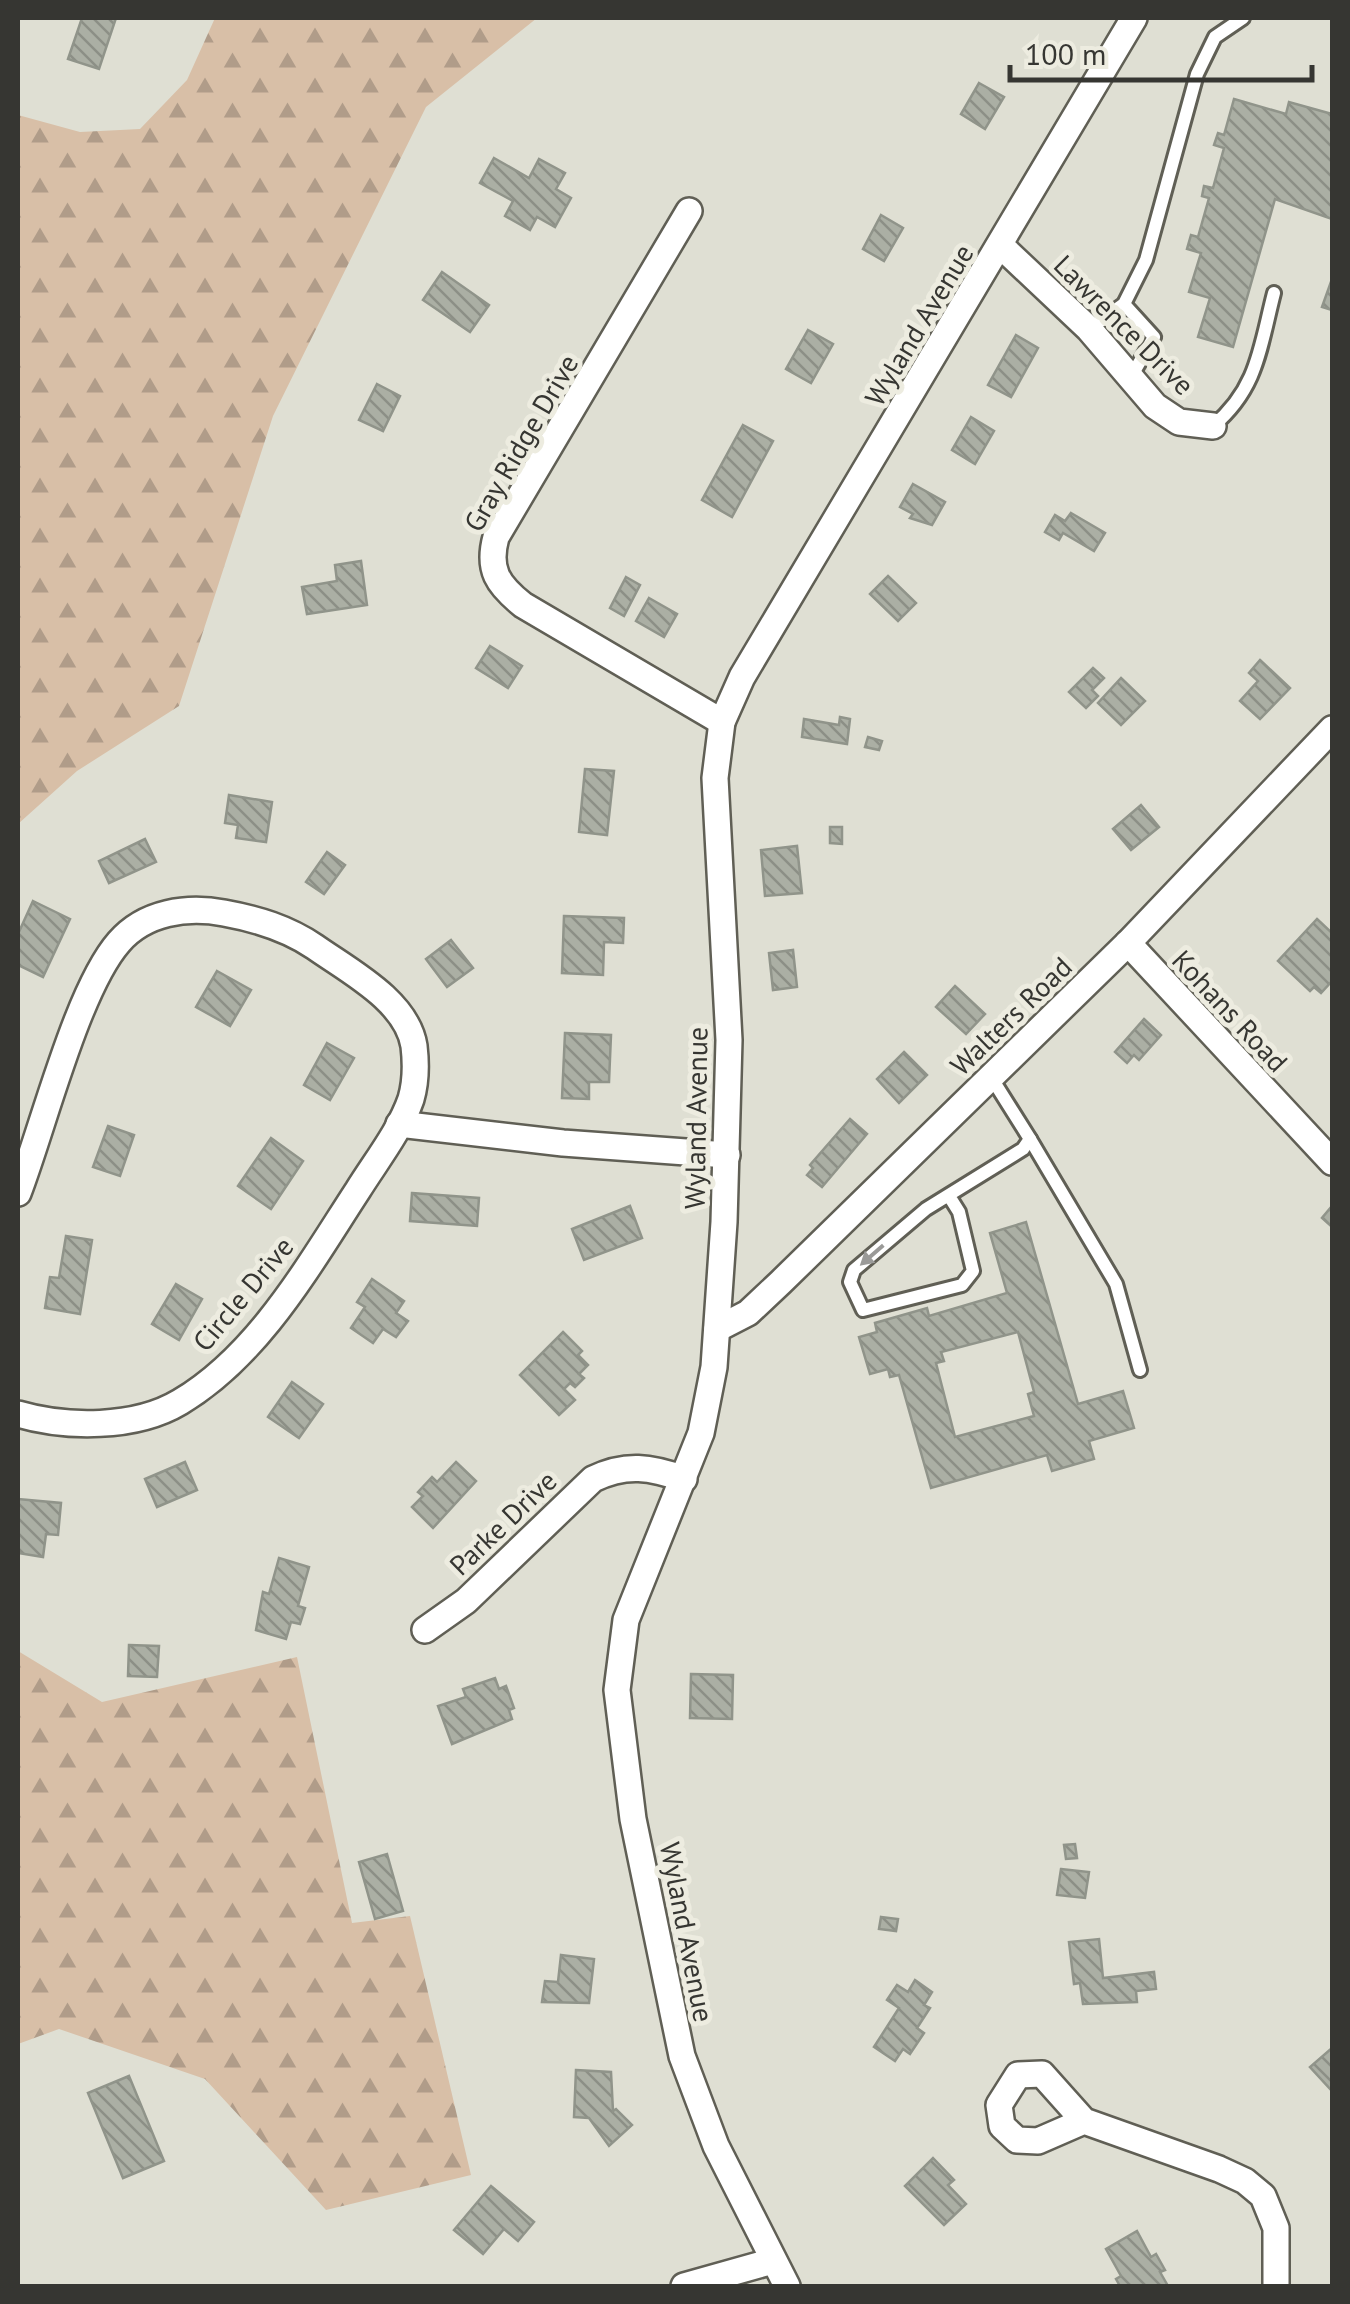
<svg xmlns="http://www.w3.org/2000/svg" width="1350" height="2304" viewBox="0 0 1350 2304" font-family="'PT Sans',sans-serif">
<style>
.forest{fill:url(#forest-firs)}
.building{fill:url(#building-back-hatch);stroke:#90948a;stroke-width:2.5;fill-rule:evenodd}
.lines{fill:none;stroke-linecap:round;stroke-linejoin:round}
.lane-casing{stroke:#605f55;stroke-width:18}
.street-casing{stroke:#605f55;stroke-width:30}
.lane{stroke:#fff;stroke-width:12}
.street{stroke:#fff;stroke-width:25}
.oneway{fill:#9a9a98}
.labels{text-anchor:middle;stroke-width:10;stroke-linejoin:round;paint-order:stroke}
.street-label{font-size:28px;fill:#363632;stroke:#edece0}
</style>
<defs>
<pattern id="forest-firs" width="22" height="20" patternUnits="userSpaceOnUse" patternTransform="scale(2.5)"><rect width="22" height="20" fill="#d8bfa7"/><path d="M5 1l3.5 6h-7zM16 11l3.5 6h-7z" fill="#b09c89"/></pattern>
<pattern id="building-back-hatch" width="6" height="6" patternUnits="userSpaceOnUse" patternTransform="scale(2.5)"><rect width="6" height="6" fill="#abafa4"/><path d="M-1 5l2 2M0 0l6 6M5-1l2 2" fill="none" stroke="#8c8f86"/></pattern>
</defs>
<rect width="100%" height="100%" fill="#dfdfd3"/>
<!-- forest -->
<g class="forest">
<path d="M215,18H537L426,107L273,416L179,706L77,771L18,824V115L80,132L140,129L187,80Z"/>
<path d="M18,1651L102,1702L297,1657L352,1923L410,1916L471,2175L326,2210L205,2079L59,2029L18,2044Z"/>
</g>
<!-- building -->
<g class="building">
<path d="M82,18H116L99,69L68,59Z"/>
<path d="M979,83L1004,97L985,129L961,114Z"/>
<path d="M1234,99L1286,114L1289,102L1332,114V219L1275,199L1233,347L1198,337L1210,298L1189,292L1201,253L1187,249L1191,235L1198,237L1209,198L1202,196L1204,186L1213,188L1224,148L1214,145L1218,133L1224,135Z"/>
<path d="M494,158L529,178L539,159L565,173L556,189L571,198L555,227L537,217L530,230L505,216L513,201L480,183Z"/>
<path d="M881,215L903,228L884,261L863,249Z"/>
<path d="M442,272L489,305L470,332L423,300Z"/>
<path d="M1332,279V310L1322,307Z"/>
<path d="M808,330L833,344L811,383L786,369Z"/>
<path d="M1016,335L1038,348L1011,397L988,385Z"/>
<path d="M377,384L400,396L383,431L359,420Z"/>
<path d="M971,417L994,431L975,464L952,450Z"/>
<path d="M743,425L773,441L732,517L702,500Z"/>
<path d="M913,484L945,502L932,525L910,518L913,514L900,507Z"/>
<path d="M1071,513L1105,533L1094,551L1063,533L1059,540L1045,532L1055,515L1065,521Z"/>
<path d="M361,561L367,605L307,614L302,587L337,581L335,565Z"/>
<path d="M888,576L916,603L898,621L870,594Z"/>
<path d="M626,577L640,585L624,616L610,608Z"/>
<path d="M649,598L677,614L664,637L636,621Z"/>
<path d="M490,646L522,666L508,688L476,668Z"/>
<path d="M1260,660L1290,688L1260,719L1240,701L1258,681L1249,673Z"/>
<path d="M1093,668L1104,678L1092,690L1098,696L1086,708L1069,692Z"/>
<path d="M1121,678L1145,701L1121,725L1098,703Z"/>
<path d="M840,717L850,719L847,744L802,737L804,719L839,725Z"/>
<path d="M868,737L882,741L879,750L865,747Z"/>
<path d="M585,769L614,771L607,835L579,832Z"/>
<path d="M229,795L272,802L266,842L236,838L238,825L225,823Z"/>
<path d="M1141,805L1159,827L1131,850L1113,829Z"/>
<path d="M830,827H842V844L830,843Z"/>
<path d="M145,839L156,862L109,883L99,861Z"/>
<path d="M797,846L802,893L765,896L761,850Z"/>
<path d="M327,852L345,865L324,894L306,882Z"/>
<path d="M33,901L70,919L43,977L18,965V934Z"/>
<path d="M564,916L624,918L623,943L604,942L603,975L562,973Z"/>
<path d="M1317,919L1332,933V981L1321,993L1314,987L1310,991L1278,961Z"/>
<path d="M451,940L473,968L447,987L426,959Z"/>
<path d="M793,950L797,987L773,990L769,953Z"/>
<path d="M217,971L251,990L230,1026L196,1007Z"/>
<path d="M955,986L985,1014L966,1034L936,1007Z"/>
<path d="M1144,1019L1161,1035L1139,1060L1134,1055L1127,1063L1115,1052Z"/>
<path d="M565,1033L611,1035L609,1082H589V1099L562,1098Z"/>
<path d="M327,1043L354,1058L330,1100L304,1085Z"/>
<path d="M904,1052L927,1075L899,1103L877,1079Z"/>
<path d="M850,1119L867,1134L822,1187L807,1175L813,1168L810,1165Z"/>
<path d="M108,1126L134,1135L120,1176L93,1167Z"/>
<path d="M271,1138L303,1161L271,1209L238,1186Z"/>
<path d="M412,1193L479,1198L477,1226L410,1221Z"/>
<path d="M630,1206L642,1238L584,1260L572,1229Z"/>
<path d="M1332,1206V1227L1322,1218Z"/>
<path d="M1026,1222L1078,1404L1123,1391L1134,1428L1089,1441L1094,1459L1052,1471L1047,1455L931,1488L899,1375L890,1377L888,1369L870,1374L859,1337L877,1332L875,1323L927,1308L929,1316L1007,1293L990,1233ZM1018,1332L1034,1392L1028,1394L1034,1416L955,1437L936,1363L944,1361L941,1352Z"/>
<path d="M66,1236L92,1240L80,1314L45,1308L50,1277L59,1278Z"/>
<path d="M372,1279L404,1301L396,1313L408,1321L396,1337L383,1329L373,1343L351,1328L365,1307L357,1302Z"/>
<path d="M176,1284L202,1299L179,1340L152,1324Z"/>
<path d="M563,1332L582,1351L578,1355L588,1365L579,1374L584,1378L575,1387L570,1383L564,1389L575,1400L559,1415L520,1375Z"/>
<path d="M292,1382L323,1404L299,1438L268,1417Z"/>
<path d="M185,1462L197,1490L157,1507L145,1479Z"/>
<path d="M456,1462L476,1481L433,1528L412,1507L423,1496L418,1492L432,1477L437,1482Z"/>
<path d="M18,1499L61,1503L58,1535L46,1534L43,1557L18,1553Z"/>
<path d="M279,1558L309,1567L298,1606L305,1608L300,1624L291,1622L286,1639L256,1630L263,1592L269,1594Z"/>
<path d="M129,1645L159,1646L157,1677L128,1676Z"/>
<path d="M691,1674L733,1675L732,1719L690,1718Z"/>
<path d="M495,1678L499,1689L506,1686L514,1708L509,1710L512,1719L452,1744L438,1706L466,1697L463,1689Z"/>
<path d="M1075,1844L1077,1858L1066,1859L1064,1845Z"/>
<path d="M387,1854L403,1911L375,1919L359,1862Z"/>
<path d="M1061,1869L1089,1872L1085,1898L1057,1895Z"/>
<path d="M881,1917L898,1919L896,1931L879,1929Z"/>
<path d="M1099,1939L1103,1978L1154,1972L1156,1989L1136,1991L1137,2002L1083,2004L1080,1983L1074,1984L1069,1942Z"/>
<path d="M561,1955L594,1959L589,2003L542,2002L545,1981L558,1982Z"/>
<path d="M915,1980L932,1992L924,2005L930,2008L917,2028L924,2033L910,2054L903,2049L895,2061L874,2047L899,2008L887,2000L897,1985L908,1992Z"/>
<path d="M1332,2048V2091L1310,2067Z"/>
<path d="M576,2070L611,2072L613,2111L616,2109L632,2125L609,2146L589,2118L574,2117Z"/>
<path d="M129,2076L164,2161L123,2178L88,2093Z"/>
<path d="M933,2158L954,2180L948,2185L966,2204L944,2225L905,2186Z"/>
<path d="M491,2186L534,2222L518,2241L504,2229L483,2254L454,2230Z"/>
<path d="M1137,2231L1151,2257L1156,2254L1165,2270L1160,2272L1168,2286H1120L1116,2279L1121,2276L1106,2249Z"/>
</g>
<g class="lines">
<!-- lane casing -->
<g class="lane-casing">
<g id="lane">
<path d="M1124,304L1154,337L1131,377"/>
<path d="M1089,329L1124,304L1146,260L1197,74L1215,37L1243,18"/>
<path d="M1213,426C1258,388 1260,347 1274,293"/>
<path d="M1030,1139L1116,1284L1140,1370"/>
<path d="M949,1196L959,1212L973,1271L962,1285L863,1310L850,1282L854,1270L926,1209L1023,1149L1030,1139L991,1077"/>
</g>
</g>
<!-- street casing -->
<g class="street-casing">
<g id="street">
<path d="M689,211L496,537C487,570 498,585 523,605L722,722"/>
<path d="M1001,246L1089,329L1155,406L1179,422L1213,426"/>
<path d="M1128,943L1332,1162"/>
<path d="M399,1124L563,1143L727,1155"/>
<path d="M18,1193C43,1128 77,990 119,942C145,912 187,906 224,913C257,919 287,928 315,947C349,971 407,1001 414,1046C416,1063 416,1082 411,1099C400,1131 376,1161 358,1190C309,1265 259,1355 180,1402C135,1429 66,1428 18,1414"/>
<path d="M717,1329L748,1313L781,1282L1128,943L1332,729"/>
<path d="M425,1630L466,1601L593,1479C626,1463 651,1467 684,1479"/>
<path d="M1084,2121L1038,2141L1017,2140L1002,2126L999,2105L1018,2075L1042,2074L1084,2121L1219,2169L1245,2181L1263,2196L1276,2228V2286"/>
<path d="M684,2286L773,2261"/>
<path d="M787,2286L716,2146L682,2056L633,1819L617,1690L626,1620L701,1433L714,1367L724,1222L729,1040L715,778L722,722L742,677L1134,18"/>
</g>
</g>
<!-- lane -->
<use href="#lane" class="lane"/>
<!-- street -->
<use href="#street" class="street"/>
</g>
<!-- one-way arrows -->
<defs><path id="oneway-solid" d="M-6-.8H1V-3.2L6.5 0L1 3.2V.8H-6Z" transform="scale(2.5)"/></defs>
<use class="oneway" href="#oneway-solid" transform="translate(872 1255) rotate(139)"/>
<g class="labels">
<!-- street labels -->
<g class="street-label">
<text transform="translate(919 325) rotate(-59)" y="10">Wyland Avenue</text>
<text transform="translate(1124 325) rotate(45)" y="10">Lawrence Drive</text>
<text transform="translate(521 443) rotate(-60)" y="10">Gray Ridge Drive</text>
<text transform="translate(1230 1011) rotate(47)" y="10">Kohans Road</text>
<text transform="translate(1011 1016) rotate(-44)" y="10">Walters Road</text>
<text transform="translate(696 1118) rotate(-89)" y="10">Wyland Avenue</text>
<text transform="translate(243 1294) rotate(-50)" y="10">Circle Drive</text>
<text transform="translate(503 1523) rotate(-44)" y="10">Parke Drive</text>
<text transform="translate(687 1932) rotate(79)" y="10">Wyland Avenue</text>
</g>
</g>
<!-- border -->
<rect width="1350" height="2304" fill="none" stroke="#363632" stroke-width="40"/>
<!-- scale -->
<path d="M1010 65v15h302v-15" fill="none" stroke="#363632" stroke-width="5"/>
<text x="1025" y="65" font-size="30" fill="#363632" stroke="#edece0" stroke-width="8" paint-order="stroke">100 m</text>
</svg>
